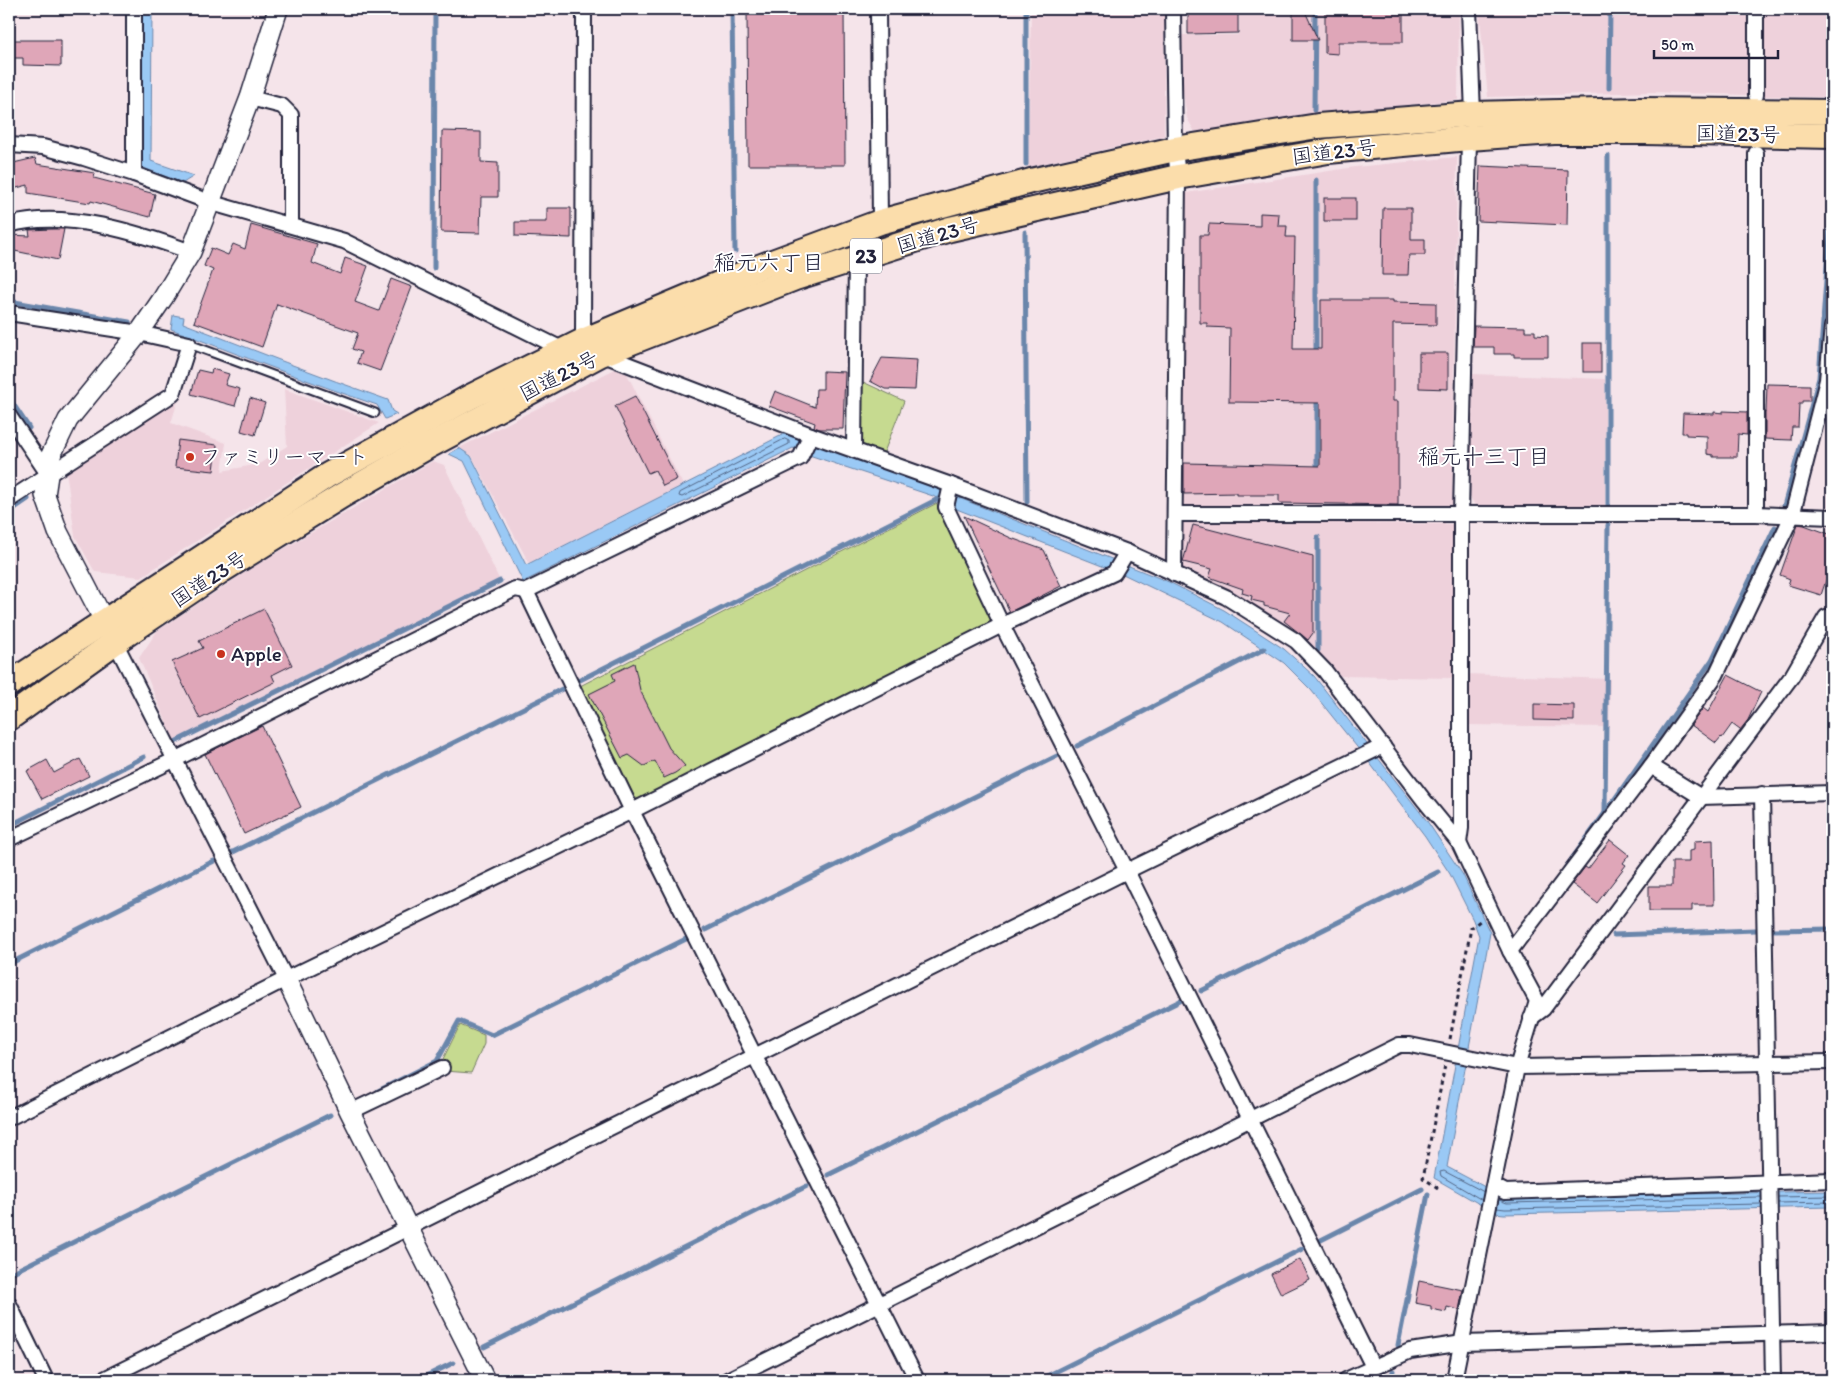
<svg xmlns="http://www.w3.org/2000/svg" width="1841" height="1389" viewBox="0 0 1841 1389" font-family="Itim,'Klee One',sans-serif">
<style>
.built{fill:#eed1db}
.green{fill:#c6da90;stroke:#747e66}
.water{fill:#9ac9f5;stroke:#6a86ab}
.lines{fill:none;stroke-linecap:round;stroke-linejoin:round}
.shore{stroke:#526585;stroke-width:1}
.stream{stroke:#6a86ab;stroke-width:5}
.building{fill:#dfa6b8;stroke:#22223b}
.lane-casing{stroke:#22223b;stroke-width:11}
.street-casing{stroke:#22223b;stroke-width:18}
.secondary-casing{stroke:#22223b;stroke-width:22}
.highway-casing{stroke:#22223b;stroke-width:28}
.path{stroke:#22223b;stroke-width:3;stroke-dasharray:4 4;stroke-linecap:butt}
.lane{stroke:#fff;stroke-width:7}
.street{stroke:#fff;stroke-width:14}
.secondary{stroke:#fff;stroke-width:19}
.highway{stroke:#fbddab;stroke-width:24}
.poi-dot{fill:#c8321e;stroke:#fff;stroke-width:2}
.labels{text-anchor:middle;stroke-width:4;stroke-linejoin:round;paint-order:stroke}
.shield{fill:#fff;stroke:#646476;stroke-width:1}
.shield-label{font-size:20px;font-weight:bold;fill:#22223b}
.street-label{font-size:21px;fill:#22223b;stroke:#fff}
.poi-label{font-size:21px;fill:#22223b;stroke:#fff;text-anchor:start}
.neighbourhood-label{font-size:22px;fill:#22223b;stroke:#fff}
</style>
<rect width="100%" height="100%" fill="#f5e4ea"/>
<filter id="ink" filterUnits="userSpaceOnUse"><feTurbulence type="fractalNoise" baseFrequency=".02" numOctaves="2"/><feDisplacementMap in="SourceGraphic" scale="10" xChannelSelector="R" yChannelSelector="G"/><feConvolveMatrix kernelMatrix="1 2 1 2 8 2 1 2 1" color-interpolation-filters="sRGB"/></filter>
<g filter="url(#ink)">
<!-- built -->
<g class="built">
<path d="M1031,9H1164V136L1028,167Z"/>
<path d="M1239,9H1459L1458,100L1315,114L1195,132L1187,118L1183,91L1182,35H1238Z"/>
<path d="M1479,9H1750L1748,95L1651,92L1488,97Z"/>
<path d="M1764,9H1832V97L1763,96Z"/>
<path d="M1457,157L1452,506L1182,507L1186,193L1355,167Z"/>
<path d="M615,369L627,374L683,485L529,563L472,456L459,448Z"/>
<path d="M1472,374L1605,379V508L1476,507L1470,497Z"/>
<path d="M284,389L379,423L141,577L95,572L75,536L66,470L179,397L171,423L226,443L222,471L259,464L287,446Z"/>
<path d="M433,461L444,465L500,581L175,742L139,658L157,631L255,566Z"/>
<path d="M1181,522L1453,524L1454,678L1338,676L1307,644L1267,614L1228,589L1180,568Z"/>
<path d="M1466,674L1610,679L1609,727L1468,725Z"/>
</g>
<!-- green -->
<g class="green">
<path d="M863,382L904,401L883,455L861,446Z"/>
<path d="M937,503L938,509L991,620L990,627L641,799L635,798L580,686Z"/>
<path d="M460,1025L484,1035V1044L471,1073L445,1071L442,1061Z"/>
</g>
<!-- water -->
<g class="water">
<path d="M141,9H152L151,161L194,176L183,183L141,167Z"/>
<path d="M173,315L184,317L183,323C251,349 319,376 388,400L392,411L397,414L385,419L377,405C308,382 240,355 171,329Z"/>
<path d="M786,433L800,440L942,486L957,497L1169,582L1224,610L1284,649L1314,676L1427,821L1463,875L1490,933L1447,1167L1506,1198L1832,1191V1207L1504,1214L1495,1213L1434,1178L1479,936L1473,920L1450,874L1425,836L1369,762L1311,690L1284,663L1223,622L1125,575L954,508L933,496L812,456L793,448L523,582L464,461L449,454L459,448L471,456L526,565Z"/>
</g>
<g class="lines">
<!-- shore -->
<g class="shore">
<path d="M785,439L789,441V444L682,497L679,496L680,493Z"/>
<path d="M1778,1197L1832,1196"/>
<path d="M1482,1200L1441,1176L1440,1172L1444,1171L1484,1192"/>
<path d="M1499,1200L1507,1203L1761,1197"/>
<path d="M1778,1203L1832,1202"/>
<path d="M1497,1208L1505,1209L1762,1204"/>
</g>
<!-- stream -->
<g class="stream">
<path d="M732,9L735,251"/>
<path d="M1026,9V164"/>
<path d="M1609,88L1610,9"/>
<path d="M1314,110L1315,9"/>
<path d="M1316,180V354"/>
<path d="M1025,232L1027,502"/>
<path d="M434,268L435,9"/>
<path d="M9,301L129,322"/>
<path d="M9,398L29,428"/>
<path d="M1317,398V472"/>
<path d="M1608,506V156"/>
<path d="M1784,506L1819,378L1832,196"/>
<path d="M9,512L28,499"/>
<path d="M1318,537V650"/>
<path d="M580,680L938,499"/>
<path d="M175,742L500,581"/>
<path d="M1077,746L1264,649"/>
<path d="M1605,813L1712,660L1775,527"/>
<path d="M9,826L144,757"/>
<path d="M231,853L562,689"/>
<path d="M1566,867L1605,813L1608,525"/>
<path d="M705,930L1057,756"/>
<path d="M1773,930L1832,929"/>
<path d="M1614,935L1755,930"/>
<path d="M9,964L214,861"/>
<path d="M1201,991L1438,872"/>
<path d="M378,1091L437,1061L459,1021L492,1035L686,939"/>
<path d="M828,1175L1180,1001"/>
<path d="M1321,1240L1422,1189"/>
<path d="M9,1274L330,1115"/>
<path d="M1398,1345L1428,1194"/>
<path d="M484,1347L807,1186"/>
<path d="M418,1380L453,1363"/>
<path d="M1039,1380L1302,1249"/>
<path d="M1391,1380L1393,1371"/>
</g>
</g>
<!-- building -->
<g class="building">
<path d="M747,9H766V10H844L845,165H748Z"/>
<path d="M1188,9H1238V33L1188,34Z"/>
<path d="M1293,9H1304L1318,40H1293Z"/>
<path d="M1325,9H1403V42H1338V54L1325,53Z"/>
<path d="M9,40H61V66L23,65V58H9Z"/>
<path d="M442,131L481,132V162L498,163V197H481L480,233L441,232Z"/>
<path d="M35,158L37,164L95,173L94,178L155,194L150,217L91,201L90,203L28,193V185L9,190V164Z"/>
<path d="M1480,166L1568,170L1567,225L1478,221Z"/>
<rect x="1324" y="198" width="32" height="23"/>
<path d="M547,208H571V238L515,236V222H547Z"/>
<path d="M1383,208H1411V239H1425V255H1409L1408,275H1382Z"/>
<path d="M1260,213L1279,214L1278,226H1287L1286,237H1295L1293,349H1321V300H1393V302L1436,303V325L1393,324V401H1398V505L1279,503V495H1237V493L1184,494V463L1320,466V403L1229,402L1230,328L1207,327V323H1200V235H1208L1209,224L1260,226Z"/>
<path d="M251,225L317,244L312,263L340,274L345,258L368,266L355,302L379,311L391,279L412,287L380,371L357,363L361,352L352,349L358,333L277,304L262,347L194,322L213,270L204,266L211,248L228,255L233,244L245,249Z"/>
<path d="M53,229H64L58,260L10,250L11,235L30,236L29,230Z"/>
<path d="M1474,326L1525,327V331H1535V335L1548,336V357H1514V354H1494V347H1473Z"/>
<rect x="1583" y="343" width="18" height="29"/>
<path d="M1419,353H1448V389L1419,388Z"/>
<path d="M882,358L917,360L915,390L885,389L870,381Z"/>
<path d="M212,369L229,374L225,385L240,389L235,406L191,394L198,370L211,373Z"/>
<path d="M823,371L845,372L843,429H819L814,427L815,423L769,406L775,391L815,407L816,389H823Z"/>
<path d="M1767,384L1810,385V401H1802V404H1799L1798,427H1792L1791,440L1765,439V412H1766Z"/>
<path d="M635,396L677,479L663,486L655,470L648,473L615,406Z"/>
<path d="M250,398L265,403L255,435L241,431Z"/>
<path d="M1723,411L1747,412V435L1738,434L1737,457H1713V455L1707,454V436L1686,435V433H1682L1683,413L1714,414V412L1723,413Z"/>
<path d="M178,440L217,445L214,471L175,467Z"/>
<path d="M964,516L1011,538L1044,550L1061,586L1010,612Z"/>
<path d="M1798,524L1804,525L1832,535V563L1821,595L1788,585L1790,579L1780,575Z"/>
<path d="M1193,525L1313,556V633L1308,640L1284,621L1290,613L1264,606V603L1251,600L1252,596L1242,593L1243,589L1209,577L1212,569L1183,562Z"/>
<path d="M264,609L292,665L272,675L275,682L200,719L172,662L203,648L199,641Z"/>
<path d="M634,663L640,690L669,748L685,766L675,773L664,778L655,761L644,766L629,755L622,758L589,694L615,681L612,674Z"/>
<path d="M1728,675L1761,692L1748,720L1740,730L1732,724L1722,738L1721,737L1716,743L1691,725L1703,708L1708,712Z"/>
<path d="M1534,704L1574,705V721L1534,720Z"/>
<path d="M262,726L301,807L244,834L205,754Z"/>
<path d="M80,759L89,776L42,799L27,771L47,760L54,773Z"/>
<path d="M1610,840L1629,855L1623,863L1626,865L1597,903L1572,884L1585,867L1588,869Z"/>
<path d="M1713,840L1714,905H1692V911H1649V886H1672V862H1689V851L1694,850V841Z"/>
<path d="M1300,1259L1310,1280L1281,1294L1271,1274Z"/>
<path d="M1419,1281L1463,1290L1459,1310L1447,1307L1446,1312L1431,1309V1306L1415,1303Z"/>
</g>
<g class="lines">
<!-- lane casing -->
<g class="lane-casing">
<path id="lane" d="M189,344L375,413"/>
</g>
<!-- street casing -->
<g class="street-casing">
<g id="street">
<path d="M878,9L880,222"/>
<path d="M1173,9L1175,149L1178,177L1174,574"/>
<path d="M1469,9L1473,114"/>
<path d="M1756,9V95"/>
<path d="M250,98L282,106L291,115V225"/>
<path d="M9,145L43,147L84,158L134,174L212,203L344,241L564,350"/>
<path d="M1756,153V514"/>
<path d="M134,174V9"/>
<path d="M9,225C64,209 139,233 191,252"/>
<path d="M9,313L139,333L189,344L173,394L9,500"/>
<path d="M583,341L584,9"/>
<path d="M601,354L811,435L951,485L1127,552L1226,597L1296,641L1325,671L1423,799L1459,843L1510,951L1537,1001L1517,1067L1454,1380"/>
<path d="M9,416L48,474"/>
<path d="M854,450L856,259"/>
<path d="M951,485L946,507L1002,625L1127,871L1373,1367"/>
<path d="M1175,514H1756L1832,517"/>
<path d="M526,591L632,811L917,1380"/>
<path d="M115,642L286,979"/>
<path d="M1651,766L1701,797L1832,793"/>
<path d="M1762,794L1773,1380"/>
<path d="M9,839L174,760L515,589L526,591L800,458L811,435"/>
<path d="M1459,843L1461,828V514L1469,138"/>
<path d="M1510,951L1651,766L1716,675L1792,516L1827,380L1832,327"/>
<path d="M1531,1018L1543,1009L1792,676L1826,617"/>
<path d="M350,1112L442,1068"/>
<path d="M9,1118L286,979L632,811L1002,625L1114,573L1127,552"/>
<path d="M1494,1186L1505,1192L1832,1180"/>
<path d="M9,1304L46,1380"/>
<path d="M102,1380L1127,871L1383,746"/>
<path d="M727,1380L1399,1045H1410L1517,1067L1832,1062"/>
<path d="M1346,1380L1410,1351L1463,1343L1832,1332"/>
</g>
</g>
<!-- secondary casing -->
<g class="secondary-casing">
<g id="secondary">
<path d="M110,632L58,532L45,495L51,455L68,420L139,333L163,298L191,252L250,98L278,9"/>
<path d="M286,979L350,1112L485,1380"/>
</g>
</g>
<!-- highway casing -->
<g class="highway-casing">
<g id="highway">
<path d="M9,684L328,475L470,397L583,341L759,267L880,222L1031,181L1175,149L1318,126L1473,114L1641,110L1832,112"/>
<path d="M9,718L115,642L222,570L341,496L425,448L601,354L795,278L950,229L1178,177L1328,151L1469,138L1554,132H1645L1832,136"/>
</g>
</g>
<!-- path -->
<g class="path">
<path d="M1450,1039L1471,928L1481,920"/>
<path d="M1438,1188L1423,1178L1445,1065"/>
</g>
<!-- lane -->
<use href="#lane" class="lane"/>
<!-- street -->
<use href="#street" class="street"/>
<!-- secondary -->
<use href="#secondary" class="secondary"/>
<!-- highway -->
<use href="#highway" class="highway"/>
</g>
</g>
<!-- markers -->
<g class="poi-dot">
<circle cx="190" cy="457" r="5"/>
<circle cx="221" cy="654" r="5"/>
</g>
<g class="labels">
<!-- shield labels -->
<rect class="shield" x="850" y="238.5" width="32" height="35" rx="4"/>
<g class="shield-label">
<text x="866" y="263">23</text>
</g>
<!-- street labels -->
<g class="street-label">
<text transform="translate(1738 134) rotate(1)" y="7">国道23号</text>
<text transform="translate(1334 152) rotate(-7)" y="7">国道23号</text>
<text transform="translate(938 235) rotate(-16)" y="7">国道23号</text>
<text transform="translate(559 376) rotate(-27)" y="7">国道23号</text>
<text transform="translate(209 579) rotate(-33)" y="7">国道23号</text>
</g>
<!-- poi labels -->
<g class="poi-label">
<text x="200" y="464">ファミリーマート</text>
<text x="231" y="661">Apple</text>
</g>
<!-- neighbourhood labels -->
<g class="neighbourhood-label">
<text x="769" y="270">稲元六丁目</text>
<text x="1484" y="464">稲元十三丁目</text>
</g>
</g>
<!-- margin -->
<rect width="1841" height="1389" fill="none" stroke="#fff" stroke-width="30"/>
<rect x="15" y="15" width="1811" height="1359" fill="none" stroke="#22223b" stroke-width="2" filter="url(#ink)"/>
<!-- scale -->
<path d="M1654 50v8h124v-8" fill="none" stroke="#22223b" stroke-width="2.5"/>
<text x="1661" y="50" font-size="15" fill="#22223b" stroke="#ffffff" stroke-width="4" paint-order="stroke">50 m</text>
</svg>
